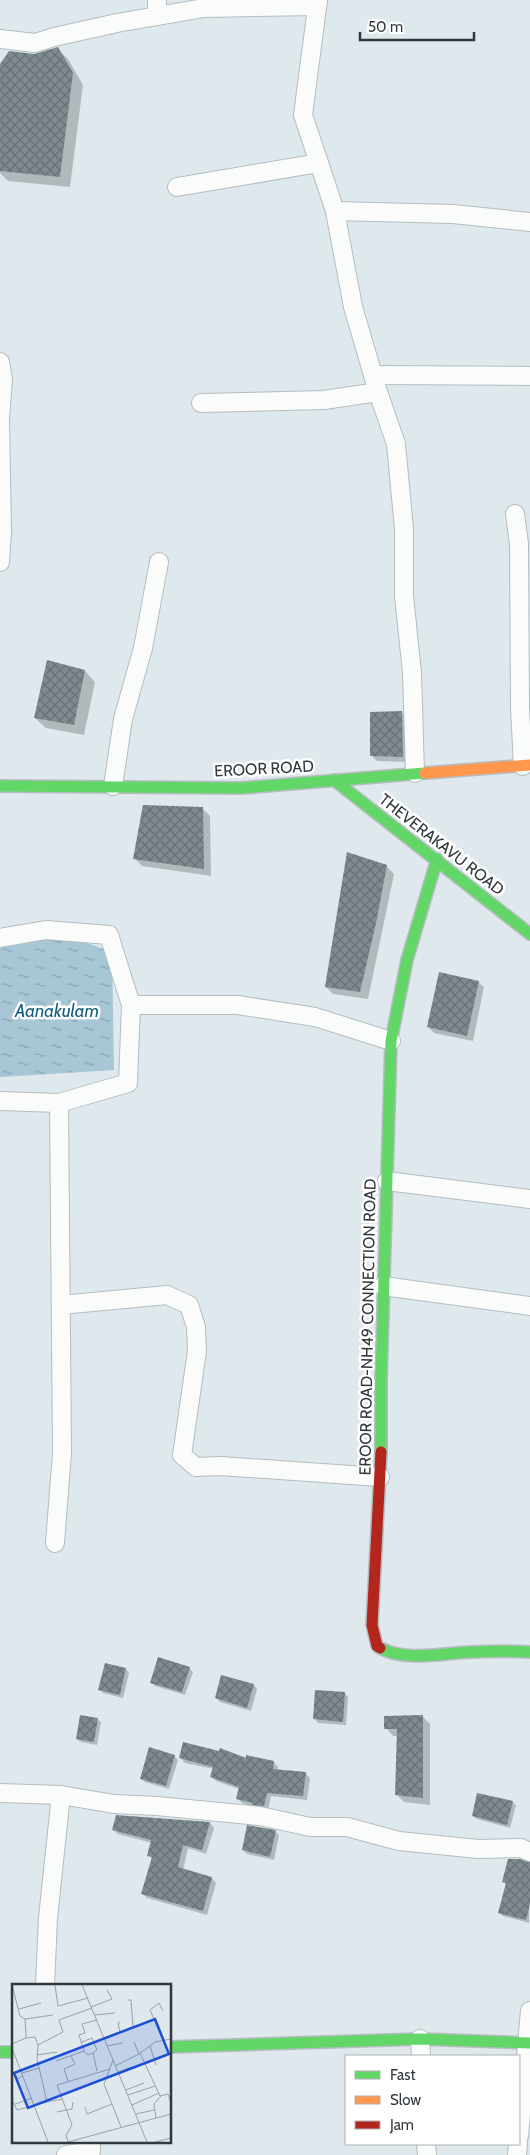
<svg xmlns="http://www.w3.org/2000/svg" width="530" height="2155" viewBox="0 0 530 2155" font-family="Cabin,sans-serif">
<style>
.water{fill:url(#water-ripples)}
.shadow{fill:#0003}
.building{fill:url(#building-cross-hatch)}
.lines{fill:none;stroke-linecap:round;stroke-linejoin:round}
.street-casing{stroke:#b5bdc0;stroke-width:20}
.fast-casing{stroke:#b5bdc0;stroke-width:14}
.slow-casing{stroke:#b5bdc0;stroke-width:14}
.jam-casing{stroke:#b5bdc0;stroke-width:14}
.street{stroke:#fafcfc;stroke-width:18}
.fast{stroke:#63d668;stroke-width:11}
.slow{stroke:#ff974d;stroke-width:11}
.jam{stroke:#b3261e;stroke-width:11}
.labels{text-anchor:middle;stroke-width:5;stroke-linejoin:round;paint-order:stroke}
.street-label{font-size:16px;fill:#32393c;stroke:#fff}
.water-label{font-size:18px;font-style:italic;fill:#135e7b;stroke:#fff}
.inset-road{fill:none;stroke:#99a2a6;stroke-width:1}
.view{fill:#1d4ed8;fill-opacity:0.15;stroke:#1d4ed8;stroke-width:2.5}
.inset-edge{fill:none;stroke:#32393c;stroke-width:2.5}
</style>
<defs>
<pattern id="water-ripples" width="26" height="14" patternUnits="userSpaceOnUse" patternTransform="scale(1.25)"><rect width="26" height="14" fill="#a7c6d6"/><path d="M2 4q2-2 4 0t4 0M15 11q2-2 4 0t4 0" fill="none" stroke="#89a2af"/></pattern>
<pattern id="building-cross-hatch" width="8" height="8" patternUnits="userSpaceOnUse" patternTransform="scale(1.25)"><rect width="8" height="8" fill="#7e8a8f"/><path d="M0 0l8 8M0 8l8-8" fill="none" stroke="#687276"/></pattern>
</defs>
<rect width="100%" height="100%" fill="#dee8ed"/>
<!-- water -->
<path class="water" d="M62,934L112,952L114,1070L0,1077V942Z"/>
<!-- shadow -->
<g class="shadow">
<path d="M57,48L68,59L83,85L70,187L8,181L0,173V66Z"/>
<path d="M85,671L95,682L84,735L46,728L35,718Z"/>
<path d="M401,712L407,717L408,762L377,761L371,755Z"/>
<path d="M202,808L210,816L211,876L142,866L134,858Z"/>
<path d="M386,866L394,874L368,999L333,994L326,987Z"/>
<path d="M478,982L484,987L473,1041L434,1033L428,1027Z"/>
<path d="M105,1664L126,1669L129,1673L123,1698L103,1693L100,1689Z"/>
<path d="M189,1668L193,1672L185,1695L155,1686L151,1682Z"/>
<path d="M222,1677L254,1685L257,1689L251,1711L220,1702L216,1698Z"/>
<path d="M344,1693L348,1697L346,1725L318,1723L315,1719Z"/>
<path d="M422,1716L430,1724V1805L404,1802L396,1794L398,1736H393L386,1728Z"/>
<path d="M97,1719L101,1722L97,1745L81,1742L77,1739Z"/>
<path d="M174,1756L178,1760L169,1789L145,1782L141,1778Z"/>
<path d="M181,1758L247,1759L274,1763L278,1767L277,1771L305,1773L310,1778L307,1800L271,1796L268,1810L258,1809L242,1803L237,1798L239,1789L216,1781L211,1776L214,1769L185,1763Z"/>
<path d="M512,1802L516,1805L510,1828L477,1819L473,1816Z"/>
<path d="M210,1823L214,1828L206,1854L188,1848L183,1870L212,1878L216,1883L207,1915L147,1898L143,1894L152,1859L149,1855L152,1843L118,1834L113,1829Z"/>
<path d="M248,1827L276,1832L279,1835L274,1860L247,1854L243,1850Z"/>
<path d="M530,1862L529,1923L503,1916L499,1913L506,1885L504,1882Z"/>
</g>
<!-- building -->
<g class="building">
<path d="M58,47L73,73L60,177L0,171V64L9,51L34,54Z"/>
<path d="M47,660L85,670L74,725L34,718Z"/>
<path d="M402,711L403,757L370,756V712Z"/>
<path d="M143,805L203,807L204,869L133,859Z"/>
<path d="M347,852L387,865L376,923L360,992L325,987Z"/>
<path d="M439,972L479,981L467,1036L427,1027Z"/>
<path d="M158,1657L190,1667L182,1692L150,1683Z"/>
<path d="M105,1663L126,1668L120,1695L98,1690Z"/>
<path d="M221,1675L254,1684L247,1708L215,1698Z"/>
<path d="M315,1690L345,1692L343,1722L313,1719Z"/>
<path d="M80,1715L98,1718L94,1742L76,1739Z"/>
<path d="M423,1715V1798L395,1795L397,1729H384V1716Z"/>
<path d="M183,1742L219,1751L220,1748L246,1758V1755L274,1761L273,1769L306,1772L303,1796L267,1793L264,1806L252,1805L253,1803L236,1799L239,1787L210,1777L213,1767L179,1758Z"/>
<path d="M149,1747L175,1755L166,1786L140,1779Z"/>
<path d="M477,1793L513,1801L507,1825L472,1816Z"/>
<path d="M116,1815L210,1822L202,1850L183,1845L178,1867L212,1877L203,1911L141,1894L152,1857L147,1856L151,1840L112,1830Z"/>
<path d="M247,1825L276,1830L270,1857L242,1850Z"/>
<path d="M508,1859H519L530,1862V1904L526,1920L498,1913L506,1883L502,1882Z"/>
</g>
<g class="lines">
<!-- street casing -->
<g class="street-casing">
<g id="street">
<path d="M318,0L303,115L335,211L353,307L378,392"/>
<path d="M157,16V0"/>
<path d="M0,39L35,43L54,37L117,23L204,8L316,6"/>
<path d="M177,187L319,163"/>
<path d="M335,211L453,214L530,222"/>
<path d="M0,362L3,379L0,419L2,532"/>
<path d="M373,375L530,376"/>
<path d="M201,403L324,400L378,392L396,444L404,529V596L412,673L415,773"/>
<path d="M515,514L519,544L520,708L523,766"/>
<path d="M0,532H2L0,562"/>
<path d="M113,786L123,719L143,648L159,562"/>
<path d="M0,938L46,930L109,935L131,1005"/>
<path d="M0,1101L59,1103L128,1083L131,1005H238L315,1017L391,1041"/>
<path d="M387,1181L530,1199"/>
<path d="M383,1286L530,1306"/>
<path d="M61,1305L167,1295L189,1305L196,1327L197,1351L182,1455L196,1467L220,1466L380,1477"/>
<path d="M55,1543L62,1453L59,1103"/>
<path d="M0,1793L61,1795L114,1804L157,1806L260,1816L310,1827H347L399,1841L478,1849L521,1848L530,1852"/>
<path d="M45,1985L48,1918L61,1795"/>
<path d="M420,2039L421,2056"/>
<path d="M519,2136L530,2011"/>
<path d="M426,2144L427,2155"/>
<path d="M66,2155L91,2151V2141"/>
<path d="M517,2155L518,2144"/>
</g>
</g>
<!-- fast casing -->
<g class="fast-casing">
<g id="fast">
<path d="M334,780L530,934"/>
<path d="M0,786L242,788L425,773"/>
<path d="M381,1452V1380L391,1041L407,960L437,859"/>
<path d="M380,1648C406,1662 443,1653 472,1652C491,1651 510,1651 530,1652"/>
<path d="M170,2047L420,2039L530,2043"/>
<path d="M0,2052H14"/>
</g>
</g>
<!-- slow casing -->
<g class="slow-casing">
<path id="slow" d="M425,773L530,765"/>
</g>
<!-- jam casing -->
<g class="jam-casing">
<path id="jam" d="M380,1648L377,1646L372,1625L381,1452"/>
</g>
<!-- street -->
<use href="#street" class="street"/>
<!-- fast -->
<use href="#fast" class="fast"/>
<!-- slow -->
<use href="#slow" class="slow"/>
<!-- jam -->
<use href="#jam" class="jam"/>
</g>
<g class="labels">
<!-- street labels -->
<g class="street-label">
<text transform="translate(264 768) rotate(-3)" y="6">EROOR ROAD</text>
<text transform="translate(442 844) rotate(38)" y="6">THEVERAKAVU ROAD</text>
<text transform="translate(367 1327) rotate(-89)" y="6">EROOR ROAD-NH49 CONNECTION ROAD</text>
</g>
<!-- water labels -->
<g class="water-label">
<text x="57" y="1017">Aanakulam</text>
</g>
</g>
<!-- overview -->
<g transform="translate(12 1984)">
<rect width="159" height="159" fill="#dee8ed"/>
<path class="inset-road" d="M0,1L8,32L13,35L14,50V54L0,60M43,1L46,22L76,14M70,1L135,158M79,23L100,15L95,6M7,25L29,19M151,27L147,19L138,26L151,56M83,31L103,29M13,35L41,31M85,36L70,40L73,49L67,51L72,67L76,71L81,69L85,87M108,48L121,43L119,16H116M91,54L108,48L106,39L108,38M70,58L80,54L85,66L81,69M26,61L51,48L47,36L80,24M95,62L110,59M138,62L144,81M0,64L36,158M128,69L148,112L156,110L159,119M127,70L143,58L159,55M25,71L45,68M101,76L92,100L109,143M44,77L72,67M103,82L127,70L122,58M0,87L5,95L11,92M106,88L123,82M10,89L27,84M56,97L52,85L63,80L59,72M114,106L132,99M116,111L143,102M0,116L5,126L35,118L25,75L26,61L23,53L14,54M35,118L50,115M3,120L20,114M120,121L147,109M73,123L75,130L100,120M45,128L60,125L61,118M124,130L142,126M144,134L142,120L149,112M56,158L54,151L60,141L45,101L98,85M56,158L159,130M143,158L159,154"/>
<path class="view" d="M143,35L157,70L16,124L2,89Z"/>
<rect width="159" height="159" class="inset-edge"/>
</g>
<!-- legend -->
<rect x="345" y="2055" width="175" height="90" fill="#ffffff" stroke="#adb0b1"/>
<rect x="355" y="2071" width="25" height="8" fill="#63d668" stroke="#adb0b1"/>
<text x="390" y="2080" font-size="15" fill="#32393c">Fast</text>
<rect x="355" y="2096" width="25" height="8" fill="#ff974d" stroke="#adb0b1"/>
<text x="390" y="2105" font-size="15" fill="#32393c">Slow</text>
<rect x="355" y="2121" width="25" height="8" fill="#b3261e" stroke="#adb0b1"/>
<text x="390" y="2130" font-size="15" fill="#32393c">Jam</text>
<!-- scale -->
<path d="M360 32v8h114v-8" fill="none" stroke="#32393c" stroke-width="2.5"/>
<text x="368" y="32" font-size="15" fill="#32393c" stroke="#ffffff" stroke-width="4" paint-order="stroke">50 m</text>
</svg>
